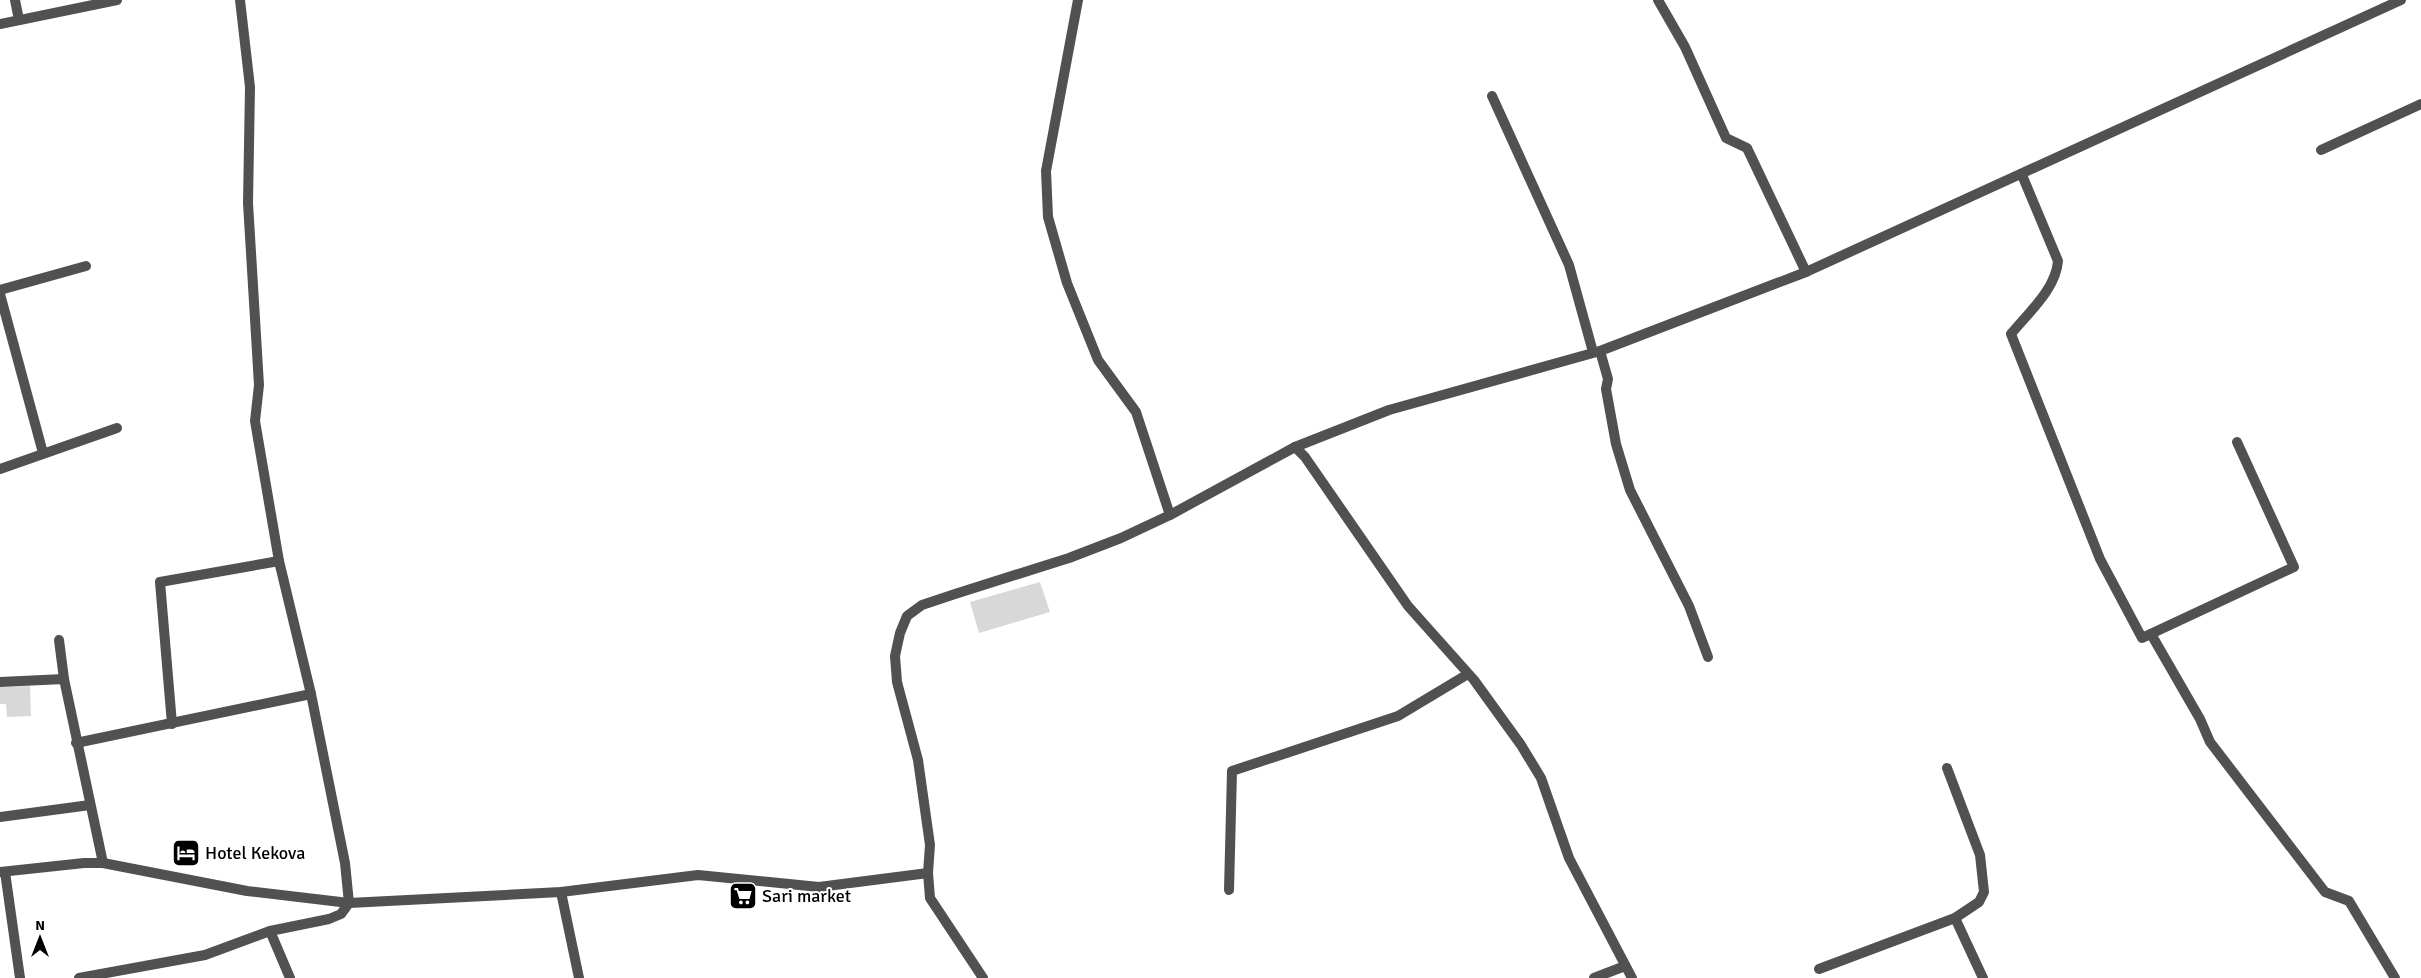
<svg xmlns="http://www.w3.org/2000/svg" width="2421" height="978" viewBox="0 0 2421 978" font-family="Signika,sans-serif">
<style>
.green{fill:#d8d8d8}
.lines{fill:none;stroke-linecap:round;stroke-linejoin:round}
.minor{stroke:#515151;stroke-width:10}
.labels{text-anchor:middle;stroke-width:4;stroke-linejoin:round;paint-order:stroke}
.poi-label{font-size:18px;fill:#000;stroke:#fff;text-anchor:start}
</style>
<rect width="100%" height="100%" fill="#fff"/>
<!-- green -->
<g class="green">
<path d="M1040,582L1050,612L979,633L970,602Z"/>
<path d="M30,686L31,716L7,717L6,704H0V687Z"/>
</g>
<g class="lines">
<!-- minor -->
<g class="minor">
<path d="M15,0L19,20"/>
<path d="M1078,0L1046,171L1048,217L1067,283L1098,360L1136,412L1170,515"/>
<path d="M1658,0L1685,47L1726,138L1747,148L1806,272"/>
<path d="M0,24L117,0"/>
<path d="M1492,96L1569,265L1593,352"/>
<path d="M2321,150L2421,104"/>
<path d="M2022,175L2058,261C2056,289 2028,313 2011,334L2100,559L2142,638L2294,567L2237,442"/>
<path d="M0,290L86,266"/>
<path d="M0,294L43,453"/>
<path d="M1600,351L1608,379L1606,389L1616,444L1630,490L1689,606L1708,657"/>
<path d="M1295,447L1305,457L1408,606L1474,680L1521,745L1541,778L1569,858L1632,978"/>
<path d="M0,469L117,428"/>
<path d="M2151,634L2200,719L2210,742L2325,892L2349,901L2395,978"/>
<path d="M59,640L64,679"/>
<path d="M0,682L64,679L103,863"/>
<path d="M172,724L160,582L279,561"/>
<path d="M76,743L311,694"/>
<path d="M0,817L90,805"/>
<path d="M0,872L84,863H103L247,891L349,903L561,892L698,875L819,887L928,873"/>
<path d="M5,872L20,978"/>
<path d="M1229,890L1232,771L1398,716L1468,674"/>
<path d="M561,892L579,978"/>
<path d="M1955,918L1983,978"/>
<path d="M270,931L290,978"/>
<path d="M1819,969L1955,918L1979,902L1984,892L1980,855L1947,768"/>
<path d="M79,978L205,955L270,931L329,919L341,914L349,903L345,863L311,694L279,561L255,421L259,385L248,203L250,87L240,0"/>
<path d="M983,978L930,898L928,873L930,845L918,760L897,682L895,656L900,633L907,616L922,605L955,594L1069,558L1121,538L1170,515L1295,447L1389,410L1600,351L1806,272L2401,0"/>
<path d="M1594,978L1625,966"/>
</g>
</g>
<!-- icons -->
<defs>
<g id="hotel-square" transform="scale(1.4375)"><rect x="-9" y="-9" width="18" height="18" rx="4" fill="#000" stroke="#fff"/><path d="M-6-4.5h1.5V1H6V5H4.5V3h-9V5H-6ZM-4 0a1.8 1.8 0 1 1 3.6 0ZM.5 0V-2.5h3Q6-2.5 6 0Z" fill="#fff"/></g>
<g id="supermarket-square" transform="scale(1.4375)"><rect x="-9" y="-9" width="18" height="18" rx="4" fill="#000" stroke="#fff"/><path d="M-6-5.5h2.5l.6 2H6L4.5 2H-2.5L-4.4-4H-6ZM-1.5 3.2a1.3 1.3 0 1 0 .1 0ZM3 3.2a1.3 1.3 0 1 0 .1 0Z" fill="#fff"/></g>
</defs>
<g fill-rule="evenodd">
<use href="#hotel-square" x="186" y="853"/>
<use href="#supermarket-square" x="743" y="896"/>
</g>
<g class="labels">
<!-- poi labels -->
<g class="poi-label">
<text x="205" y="859">Hotel Kekova</text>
<text x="762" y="902">Sari market</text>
</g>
</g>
<!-- north arrow -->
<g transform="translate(40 938)" stroke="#ffffff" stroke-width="4" paint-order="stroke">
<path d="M0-4L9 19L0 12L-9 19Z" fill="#000000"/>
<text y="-8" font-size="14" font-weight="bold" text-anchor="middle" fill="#000000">N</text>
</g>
</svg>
